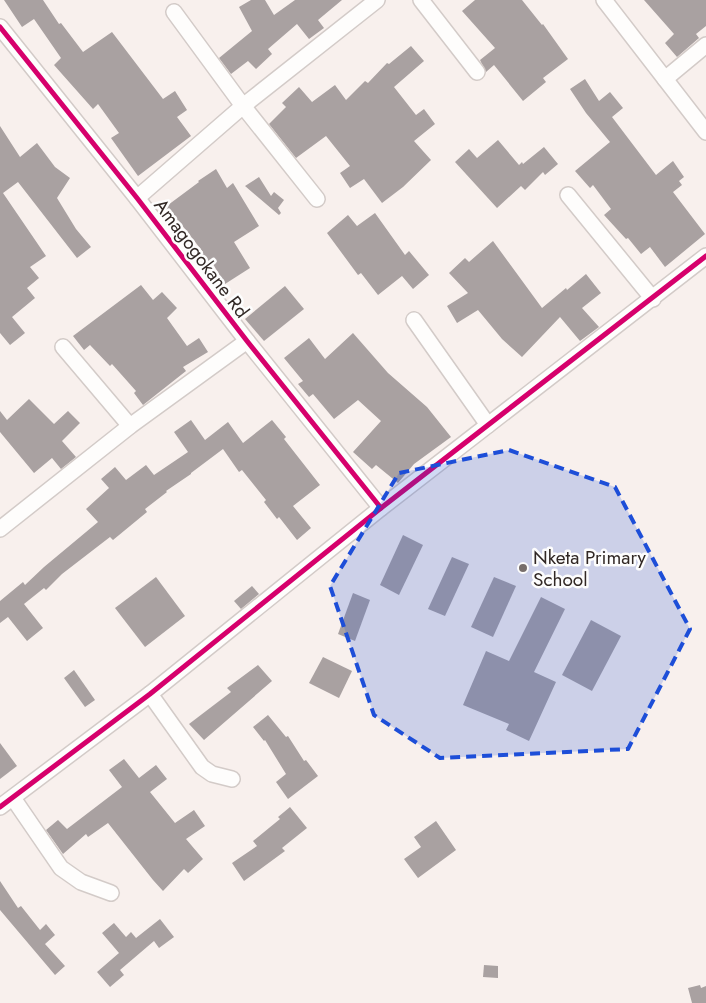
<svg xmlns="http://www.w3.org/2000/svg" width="706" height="1003" viewBox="0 0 706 1003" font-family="Jost,sans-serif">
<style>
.building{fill:#a9a1a1}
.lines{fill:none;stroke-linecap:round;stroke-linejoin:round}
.street-casing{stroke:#d3cbc8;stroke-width:18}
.street{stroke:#fefdfc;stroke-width:15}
.cycleway-casing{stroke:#fdfdfd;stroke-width:8}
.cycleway{stroke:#d6006c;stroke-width:5}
.marked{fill:#1d4ed8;fill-opacity:0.2;stroke:#1d4ed8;stroke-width:4;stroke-dasharray:10 6;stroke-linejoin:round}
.poi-dot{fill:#776e6b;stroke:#fdfdfd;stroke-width:2}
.labels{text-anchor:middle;stroke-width:5;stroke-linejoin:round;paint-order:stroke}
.street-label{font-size:19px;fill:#312825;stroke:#fdfdfd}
.poi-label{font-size:19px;fill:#312825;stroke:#fdfdfd;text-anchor:start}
</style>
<rect width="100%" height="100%" fill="#f8f0ed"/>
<!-- building -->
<g class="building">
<path d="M4,0H43L59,24L61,23L83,52L112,32L163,99L175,91L187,110L177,117L191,136L138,176L111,138L119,133L98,104L93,109L54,65L61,58L34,19L22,27Z"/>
<path d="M251,0H265L274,15L295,0H342L318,20L324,28L309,39L297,24L268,49L272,54L256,69L248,61L231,74L219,58L252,31L239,7Z"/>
<path d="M475,0H522L542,25L543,24L568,59L543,78L546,82L523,101L494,65L486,72L480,60L495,48L462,11Z"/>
<path d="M644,0H706V26L696,34L699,38L677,57L665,43L674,34Z"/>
<path d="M411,46L424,61L394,87L416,115L424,109L435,124L414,141L431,160L403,187L382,203L364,179L350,188L340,173L350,166L326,136L296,158L269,124L286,107L282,103L299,87L312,102L335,85L346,100L365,81L368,83L387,63L389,64Z"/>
<path d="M585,79L599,101L610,92L623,108L612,117L656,175L673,161L684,177L679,181L682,185L673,192L705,234L665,267L650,247L641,254L628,238L626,239L604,215L611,209L593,185L590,188L575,171L610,142L586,113L570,89Z"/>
<path d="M0,126L20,157L37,143L55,167L70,178L57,198L76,229L91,247L77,258L18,182L3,193L46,256L30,267L39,278L27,288L35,298L12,317L25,333L10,345L0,333Z"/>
<path d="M498,140L519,165L522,162L523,164L544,147L558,164L545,175L543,172L525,190L521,186L497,208L455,162L469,149L477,158Z"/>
<path d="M216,169L227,188L233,183L259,226L234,242L250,268L225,284L213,264L210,266L200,254L203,252L178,220L175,222L164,208L199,182L198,181Z"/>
<path d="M259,177L271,196L274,192L284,200L278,208L281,213L279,215L245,186Z"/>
<path d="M375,213L405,255L409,251L429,275L413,289L402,276L378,295L361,273L358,275L327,233L348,215L357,226Z"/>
<path d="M493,241L542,308L566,288L567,290L586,274L601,293L582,308L599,327L580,341L560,317L522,357L502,339L478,310L457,323L447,306L468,293L449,273L465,258L469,262Z"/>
<path d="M141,285L153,300L162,292L177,308L167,318L187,346L199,338L208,352L183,367L186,371L143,405L134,393L136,391L112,364L110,366L90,345L84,350L73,336Z"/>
<path d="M285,286L304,309L264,341L245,319Z"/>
<path d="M353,333L388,373L427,407L451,437L414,464L398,483L376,465L372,469L353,452L381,421L358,400L334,419L313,394L309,397L298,384L303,381L284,358L309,338L325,359Z"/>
<path d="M29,399L54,424L68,411L80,423L62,441L76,457L61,469L52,458L34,473L0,432V411L7,420Z"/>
<path d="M191,420L205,440L228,422L243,443L272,420L286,437L284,439L320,485L293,506L311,528L297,540L279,517L277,519L264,502L266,500L242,470L239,472L223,449L191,473V474L166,491L167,492L145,509L147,512L113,540L110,537L62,574L46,590L44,588L24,604L43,628L27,641L8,617L0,623V601L23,582L25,585L44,567L98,522L86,509L109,488L101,479L115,467L126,480L146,465L154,475L188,452L174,432Z"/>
<path d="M403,535L423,545L399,595L380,585Z"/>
<path d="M452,557L469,564L445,616L428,609Z"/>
<path d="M156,577L185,616L145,647L115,608Z"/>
<path d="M494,577L516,586L493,637L471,627Z"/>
<path d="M252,586L259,594L241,609L234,601Z"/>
<path d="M353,593L370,600L355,641L338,634Z"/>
<path d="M541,597L565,609L534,672L556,682L529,741L506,730L509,724L463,705L486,651L509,661Z"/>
<path d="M591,620L621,636L592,691L562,675Z"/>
<path d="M323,657L352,671L339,698L309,683Z"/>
<path d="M258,665L272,681L204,740L189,724L231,692L227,688Z"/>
<path d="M74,670L95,700L85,707L64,678Z"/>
<path d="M268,715L286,737L288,736L304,761L306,760L318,776L288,799L276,782L286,774L265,740L264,741L253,727Z"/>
<path d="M0,743L17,766L0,779Z"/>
<path d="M124,759L139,778L156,765L167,779L150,792L175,823L194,810L205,826L186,839L203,859L188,873L184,869L163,891L153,880L108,823L88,837L86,834L63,854L46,830L58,820L67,829L122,787L109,770Z"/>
<path d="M290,807L307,828L282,848L285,851L244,881L232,863L257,846L253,841L280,819L278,817Z"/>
<path d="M436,821L456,850L418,878L404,859L421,847L414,837Z"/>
<path d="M0,881L18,908L21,906L40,930L46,924L55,935L45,944L65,966L55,975L0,910Z"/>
<path d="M160,919L174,937L159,948L154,941L120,970L124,975L110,987L97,972L119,953L102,933L114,923L126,937L131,932L136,938Z"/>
<path d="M484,965L498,966V978L483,977Z"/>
<path d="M700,985L701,988L706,986V1003H692L688,988Z"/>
</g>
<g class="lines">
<!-- street casing -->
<g class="street-casing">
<g id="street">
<path d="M421,0L477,72"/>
<path d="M604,0L706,132"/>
<path d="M174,12L243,106L317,199"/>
<path d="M0,27L137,198L247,341L381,508"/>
<path d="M665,79L706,45"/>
<path d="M568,195L653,299"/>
<path d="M137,198L243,106L377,0"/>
<path d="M414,320L488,425"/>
<path d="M63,347L130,426"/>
<path d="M0,529L130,426L247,341"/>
<path d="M150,694L202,767L212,774L232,779"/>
<path d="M13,798L61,868L81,882L111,893"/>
<path d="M0,807L150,694L381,508L706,256"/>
</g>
</g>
<!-- street -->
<use href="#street" class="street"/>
<!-- cycleway casing -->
<g class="cycleway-casing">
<g id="cycleway">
<path d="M0,27L137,198L247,341L381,508"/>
<path d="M0,807L150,694L381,508L706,256"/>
</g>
</g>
<!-- cycleway -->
<use href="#cycleway" class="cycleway"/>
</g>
<!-- marked area -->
<path class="marked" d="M509,450L615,487L690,629L628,749L440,758L374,715L330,586L399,473Z"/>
<!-- markers -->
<circle class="poi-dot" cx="523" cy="568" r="5"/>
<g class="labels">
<!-- street labels -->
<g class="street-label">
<text transform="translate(202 258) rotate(53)" y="7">Amagogokane Rd</text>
</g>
<!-- poi labels -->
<g class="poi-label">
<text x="533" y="564">Nketa Primary<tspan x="533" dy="22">School</tspan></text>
</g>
</g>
</svg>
